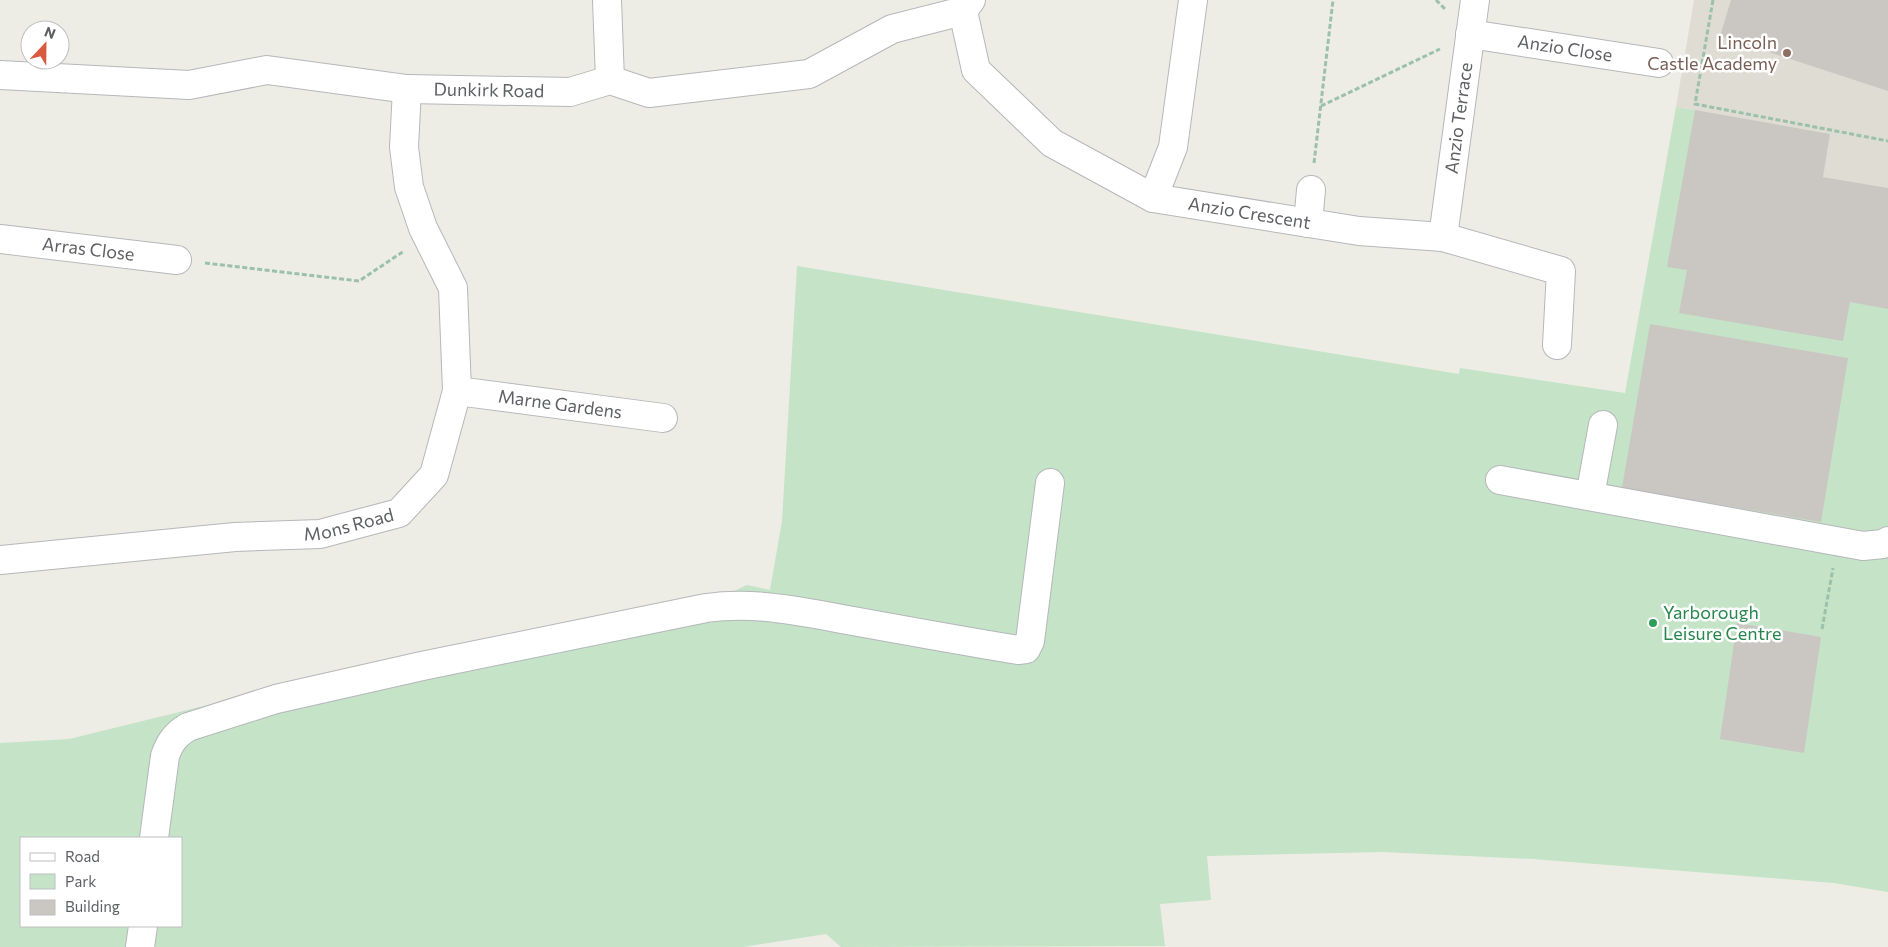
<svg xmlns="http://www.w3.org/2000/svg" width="1888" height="947" viewBox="0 0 1888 947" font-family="Commissioner,sans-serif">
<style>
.education{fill:#dedcd3}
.green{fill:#c4e3c7;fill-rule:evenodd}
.building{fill:#cac7c2}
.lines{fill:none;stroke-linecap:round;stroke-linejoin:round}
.minor-casing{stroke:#b5b7bb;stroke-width:30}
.path{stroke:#9cc1ab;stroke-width:3;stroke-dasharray:5 2.5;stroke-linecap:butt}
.minor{stroke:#fff;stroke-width:28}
.education-dot{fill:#8d6e63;stroke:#fff;stroke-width:2}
.leisure-dot{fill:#2e9e5b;stroke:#fff;stroke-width:2}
.labels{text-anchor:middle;stroke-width:5;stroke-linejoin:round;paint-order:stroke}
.education-label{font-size:18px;fill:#785e54;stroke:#fff;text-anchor:end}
.street-label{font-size:18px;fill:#5d5f64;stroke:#fff}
.leisure-label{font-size:18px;fill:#27864d;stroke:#fff;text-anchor:start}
</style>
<rect width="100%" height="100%" fill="#eeede5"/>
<!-- education -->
<path class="education" d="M1694,0H1888V188L1823,177L1830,134L1676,107Z"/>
<!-- green -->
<path class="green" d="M1676,107L1830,134L1819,203L1835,206L1839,180L1888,188V892L1834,883L1533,859L1382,852L1207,856L1211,900L1160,904L1165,946L841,947L826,934L743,947H0V743L69,739L420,653L723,596L747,585L770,590L782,521L797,266L1459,374L1460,368L1625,393ZM21,838H181V926H21Z"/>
<!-- building -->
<g class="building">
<path d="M1731,0H1888V91L1720,36Z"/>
<path d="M1695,110L1830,134L1823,177L1888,188V309L1850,302L1843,341L1679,313L1687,270L1667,267Z"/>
<path d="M1650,324L1848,358L1821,522L1622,488Z"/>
<path d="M1737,623L1821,637L1804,753L1720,739Z"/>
</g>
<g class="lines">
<!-- minor casing -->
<g class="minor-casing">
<g id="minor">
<path d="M607,0L610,80"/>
<path id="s1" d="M971,0L963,11L976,70L1052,143L1153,198L1359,231L1443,237L1561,271L1557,345"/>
<path id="s2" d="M1470,34L1659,63"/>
<path id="s3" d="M0,75L189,85L267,70L407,89L570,92L610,80L649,93L809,74L892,29L963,11"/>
<path d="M1153,198L1173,147L1193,0"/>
<path d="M1308,223L1311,190"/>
<path id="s4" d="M1443,237L1475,0"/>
<path id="s5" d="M0,239L177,260"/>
<path id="s6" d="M457,391L663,418"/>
<path d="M1500,480L1863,546L1883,544L1888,541"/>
<path d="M1590,496L1603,425"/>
<path id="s7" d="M0,560L235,537L320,534L399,513L434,475L457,391L453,288L423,228L409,187L404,147L407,89"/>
<path d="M154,838L165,756C170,742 175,735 188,727L276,699L422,666L706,608C757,601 804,612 853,621C908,631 963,641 1018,650L1026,649L1030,641L1050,483"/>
<path d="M140,947L143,926"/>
</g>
</g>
<!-- path -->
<g class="path">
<path d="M1436,0L1445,9"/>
<path d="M1713,0L1695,104L1888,141"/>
<path d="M1321,106L1440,49"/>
<path d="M1314,163L1333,0"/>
<path d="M205,263L359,281L404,251"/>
<path d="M1822,629L1833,568"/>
</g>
<!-- minor -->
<use href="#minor" class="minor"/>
</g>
<!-- markers -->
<circle class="education-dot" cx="1787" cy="53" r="5"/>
<circle class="leisure-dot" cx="1653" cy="623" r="5"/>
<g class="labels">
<!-- education labels -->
<g class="education-label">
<text x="1777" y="49">Lincoln<tspan x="1777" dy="21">Castle Academy</tspan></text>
</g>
<!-- street labels -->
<g class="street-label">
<text dy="6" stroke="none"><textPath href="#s2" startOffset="96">Anzio Close</textPath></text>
<text dy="6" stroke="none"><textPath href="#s3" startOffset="492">Dunkirk Road</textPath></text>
<text dy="6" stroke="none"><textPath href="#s4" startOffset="120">Anzio Terrace</textPath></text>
<text dy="6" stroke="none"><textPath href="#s1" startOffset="392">Anzio Crescent</textPath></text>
<text dy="6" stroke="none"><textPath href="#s5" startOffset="89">Arras Close</textPath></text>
<text dy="6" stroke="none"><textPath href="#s6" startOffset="104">Marne Gardens</textPath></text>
<text dy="6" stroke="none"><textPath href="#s7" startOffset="351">Mons Road</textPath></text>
</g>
<!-- leisure labels -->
<g class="leisure-label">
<text x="1663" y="619">Yarborough<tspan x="1663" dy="21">Leisure Centre</tspan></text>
</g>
</g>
<!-- legend -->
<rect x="20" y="837" width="162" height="90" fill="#ffffff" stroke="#bebfc1"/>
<rect x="30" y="853" width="25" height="8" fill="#ffffff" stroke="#bebfc1"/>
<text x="65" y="862" font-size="15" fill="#5d5f64">Road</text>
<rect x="30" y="874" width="25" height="15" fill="#c4e3c7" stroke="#bebfc1"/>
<text x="65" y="887" font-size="15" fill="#5d5f64">Park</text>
<rect x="30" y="900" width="25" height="15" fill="#cac7c2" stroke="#bebfc1"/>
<text x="65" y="912" font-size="15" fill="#5d5f64">Building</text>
<!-- north arrow -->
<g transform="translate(45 45) rotate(22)"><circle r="24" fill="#ffffff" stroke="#bebfc1"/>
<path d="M0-4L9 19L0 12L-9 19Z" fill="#da5a3f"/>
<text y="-8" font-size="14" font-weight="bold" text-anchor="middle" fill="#5d5f64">N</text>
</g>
</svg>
